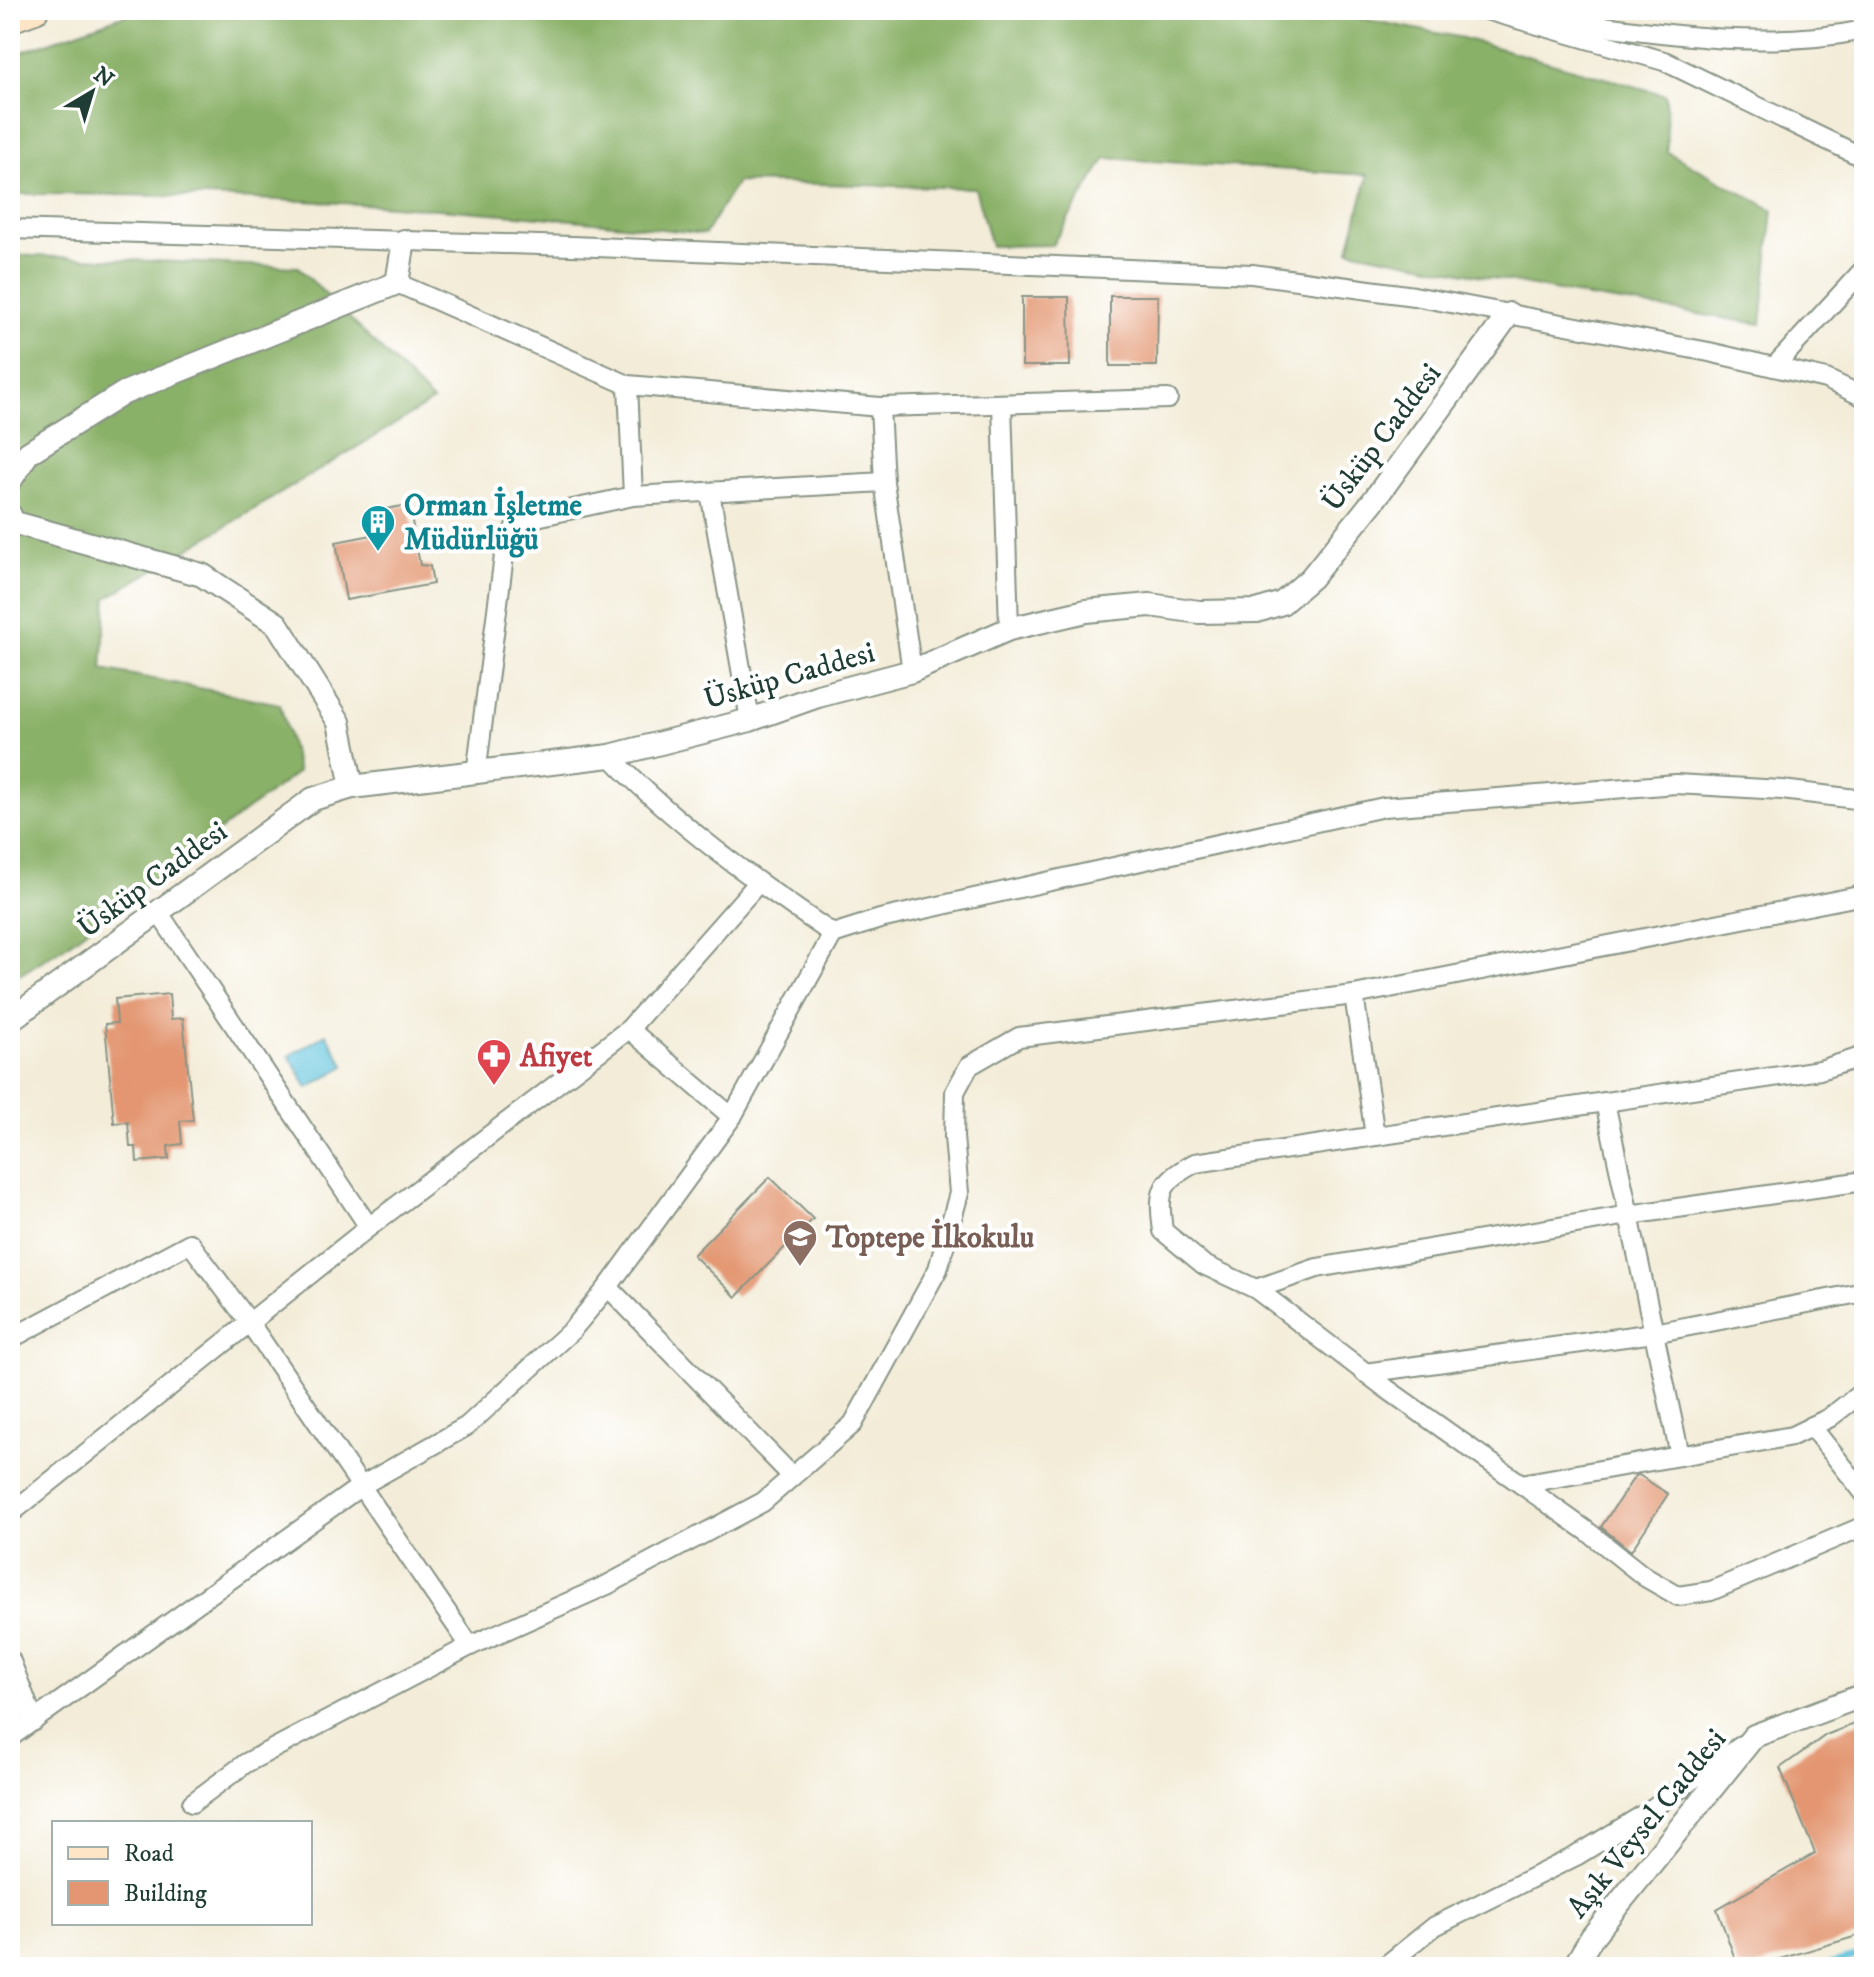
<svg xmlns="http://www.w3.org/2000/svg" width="1874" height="1977" viewBox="0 0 1874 1977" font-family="'IM FELL DW Pica',serif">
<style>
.forest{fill:#8ab167;stroke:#54774e;stroke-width:2}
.water{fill:#5fc3dd;stroke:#3f8088;stroke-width:2}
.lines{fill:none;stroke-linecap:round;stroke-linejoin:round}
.stream{stroke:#5fc3dd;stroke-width:6}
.building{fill:#e39671}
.minor-casing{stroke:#899486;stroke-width:22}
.tertiary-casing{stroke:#899486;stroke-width:26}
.secondary-casing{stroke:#899486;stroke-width:30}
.minor{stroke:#fff;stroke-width:18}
.tertiary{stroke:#fff;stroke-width:22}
.secondary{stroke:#fee5c5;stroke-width:26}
.labels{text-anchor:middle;stroke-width:8;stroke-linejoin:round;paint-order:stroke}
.street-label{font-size:30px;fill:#1f3d34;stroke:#fff}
.culture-label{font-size:30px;font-weight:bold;fill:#0d838f;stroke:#fff;text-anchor:start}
.health-label{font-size:30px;font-weight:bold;fill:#be3a42;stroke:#fff;text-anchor:start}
.education-label{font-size:30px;font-weight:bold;fill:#785e54;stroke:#fff;text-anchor:start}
</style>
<rect width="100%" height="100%" fill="#fff"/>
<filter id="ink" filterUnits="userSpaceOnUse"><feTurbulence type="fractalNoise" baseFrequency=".0125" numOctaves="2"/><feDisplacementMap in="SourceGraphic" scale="16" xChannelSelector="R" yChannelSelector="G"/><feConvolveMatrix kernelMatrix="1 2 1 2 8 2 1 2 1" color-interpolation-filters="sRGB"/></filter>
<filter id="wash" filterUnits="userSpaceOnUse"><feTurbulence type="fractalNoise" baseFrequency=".006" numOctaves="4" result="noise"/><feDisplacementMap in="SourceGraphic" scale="32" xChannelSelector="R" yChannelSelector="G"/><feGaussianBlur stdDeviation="1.8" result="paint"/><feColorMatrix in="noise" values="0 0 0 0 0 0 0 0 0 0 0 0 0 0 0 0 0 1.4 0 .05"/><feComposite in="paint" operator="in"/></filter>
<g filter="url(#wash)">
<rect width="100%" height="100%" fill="#f3ecd8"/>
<!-- forest -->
<g class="forest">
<path d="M139,10H1316L1463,38L1666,95L1667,152L1773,210L1761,324L1589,297L1349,250L1368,175L1106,158L1052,245L991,246L975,188L737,182L705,234C475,207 241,194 10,194V56Z"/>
<path d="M10,255L298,267L433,401L107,598L102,669L280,704L298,772L65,946L10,981Z"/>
</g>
<!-- water -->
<path class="water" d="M326,1034L345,1066L308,1088L289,1056Z"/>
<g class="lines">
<!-- stream -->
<path class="stream" d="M1819,1967L1864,1954"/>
</g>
<g id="blocks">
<!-- building -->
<g class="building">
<path d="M1110,296H1158L1157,366H1110Z"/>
<path d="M1022,297H1069L1070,366H1022Z"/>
<path d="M409,505L420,565L430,566L433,584L346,600L336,542L372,535L368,512Z"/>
<path d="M169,994L171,1019L183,1018L193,1120L180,1121L182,1144L168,1146L169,1159L137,1162L136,1147H130L128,1122L114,1123L105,1024L117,1023L115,999Z"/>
<path d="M770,1177L813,1219L736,1297L693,1255Z"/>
<path d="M1639,1475L1668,1494L1631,1551L1601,1527L1635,1476Z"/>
<path d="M1864,1720V1934L1753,1967H1738L1717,1909L1815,1853L1780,1768L1826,1735Z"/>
</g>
</g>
</g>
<g filter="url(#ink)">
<use href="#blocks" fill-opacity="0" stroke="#899486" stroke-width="2"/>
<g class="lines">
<!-- minor casing -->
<g class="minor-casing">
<g id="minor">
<path d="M1486,10L1664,61L1864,158"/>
<path d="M1553,19C1655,33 1762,51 1864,30"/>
<path d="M10,229L572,246L1252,274L1414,296L1709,352L1826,379L1864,397"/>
<path d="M397,283L628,385L880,407L1168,399"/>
<path d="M1774,367L1864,269"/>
<path d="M628,385L633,496"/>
<path d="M1002,404L1009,629"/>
<path d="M880,407L884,482L912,671"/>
<path d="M710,492L750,720"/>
<path d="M610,756C676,825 754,880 833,934"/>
<path d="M476,774L505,548L518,521L633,496L884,482"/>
<path d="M159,913L369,1227"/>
<path d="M1354,995L1375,1136"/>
<path d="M629,1029L732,1117"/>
<path d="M1864,1056L1820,1070L1195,1163C1159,1182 1158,1192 1163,1231L1204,1265L1256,1289L1387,1389L1587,1531L1645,1577L1678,1596L1711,1591L1864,1526"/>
<path d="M1605,1102L1680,1456"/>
<path d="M608,1287L792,1476"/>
<path d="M1256,1289L1317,1268L1629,1215L1864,1181"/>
<path d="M10,1339L190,1243L249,1322L470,1646L607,1585L763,1502L853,1424L938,1269L959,1193L954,1137L955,1092L969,1066L1019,1037L1354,995L1864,895"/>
<path d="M1365,1373L1654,1333L1864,1292"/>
<path d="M1811,1426L1864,1493"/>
<path d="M1521,1484L1792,1436L1829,1418L1864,1391"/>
<path d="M10,1514L369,1227L629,1029L758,883"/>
<path d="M10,1659L34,1721"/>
<path d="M12,1736L361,1486L467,1426L572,1330L608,1287L732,1117L833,934L880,919L1384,807L1676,784L1782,790L1864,800"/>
<path d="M192,1803L246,1763L470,1646"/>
<path d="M1384,1967L1435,1926L1576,1856L1643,1815L1741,1745"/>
</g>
</g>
<!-- tertiary casing -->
<g class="tertiary-casing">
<g id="tertiary">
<path d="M10,481L28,453L124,393L397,283L404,241"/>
<path d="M10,515L12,522L202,575L277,624L339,722L352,787"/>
<path d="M10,1020L313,799L352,787L610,756L750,720L818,696L912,671L1009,629L1086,611L1150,605L1199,612L1257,611L1282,603L1311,578L1374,500L1509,314"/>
<path d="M1574,1967L1592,1937L1754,1736L1864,1695"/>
</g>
</g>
<!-- secondary casing -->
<g class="secondary-casing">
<path id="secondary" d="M10,19L35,10"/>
</g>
<!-- minor -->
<use href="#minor" class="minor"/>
<!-- tertiary -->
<use href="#tertiary" class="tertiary"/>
<!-- secondary -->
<use href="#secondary" class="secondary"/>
</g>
</g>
<!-- icons -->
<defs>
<g id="building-pin" transform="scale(1.8)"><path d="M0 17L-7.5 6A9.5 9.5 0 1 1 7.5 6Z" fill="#0f9aa8" stroke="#fff"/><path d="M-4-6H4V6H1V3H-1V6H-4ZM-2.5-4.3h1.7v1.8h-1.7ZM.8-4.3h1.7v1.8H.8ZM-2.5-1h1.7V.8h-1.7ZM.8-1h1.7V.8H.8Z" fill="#fff"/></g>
<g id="pharmacy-pin" transform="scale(1.8)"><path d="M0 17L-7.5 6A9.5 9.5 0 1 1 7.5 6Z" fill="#e0444e" stroke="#fff"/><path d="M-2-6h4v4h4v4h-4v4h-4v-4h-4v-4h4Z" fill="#fff"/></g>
<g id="school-pin" transform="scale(1.8)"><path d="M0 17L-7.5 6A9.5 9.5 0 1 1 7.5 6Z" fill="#8d6e63" stroke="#fff"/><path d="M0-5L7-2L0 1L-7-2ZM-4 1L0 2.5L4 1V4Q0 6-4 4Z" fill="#fff"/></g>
</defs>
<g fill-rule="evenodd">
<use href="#building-pin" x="378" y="522"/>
<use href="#pharmacy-pin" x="494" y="1056"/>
<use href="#school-pin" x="800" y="1237"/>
</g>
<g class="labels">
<!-- street labels -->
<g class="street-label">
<text transform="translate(1381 437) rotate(-53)" y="10">Üsküp Caddesi</text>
<text transform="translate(789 675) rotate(-16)" y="10">Üsküp Caddesi</text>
<text transform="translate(152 879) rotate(-36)" y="10">Üsküp Caddesi</text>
<text transform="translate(1646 1823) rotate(-51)" y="10">Aşık Veysel Caddesi</text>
</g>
<!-- culture labels -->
<g class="culture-label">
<text x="404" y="515">Orman İşletme<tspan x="404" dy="34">Müdürlüğü</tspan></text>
</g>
<!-- health labels -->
<g class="health-label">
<text x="520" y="1066">Afiyet</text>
</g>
<!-- education labels -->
<g class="education-label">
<text x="826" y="1247">Toptepe İlkokulu</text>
</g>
</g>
<!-- margin -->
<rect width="1874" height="1977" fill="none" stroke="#fff" stroke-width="40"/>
<!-- legend -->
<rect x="52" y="1821" width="260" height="104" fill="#ffffff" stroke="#a5b1ae" stroke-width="2"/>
<rect x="68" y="1847" width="40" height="12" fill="#fee5c5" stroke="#a5b1ae" stroke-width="2"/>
<text x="124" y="1861" font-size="24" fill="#1f3d34">Road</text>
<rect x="68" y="1881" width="40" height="24" fill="#e39671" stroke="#a5b1ae" stroke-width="2"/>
<text x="124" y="1901" font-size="24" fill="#1f3d34">Building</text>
<!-- north arrow -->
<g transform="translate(92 92) rotate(38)" stroke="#ffffff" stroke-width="6" paint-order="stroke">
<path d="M0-6L14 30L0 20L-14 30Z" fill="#1f3d34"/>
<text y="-12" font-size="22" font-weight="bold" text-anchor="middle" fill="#1f3d34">N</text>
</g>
</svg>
